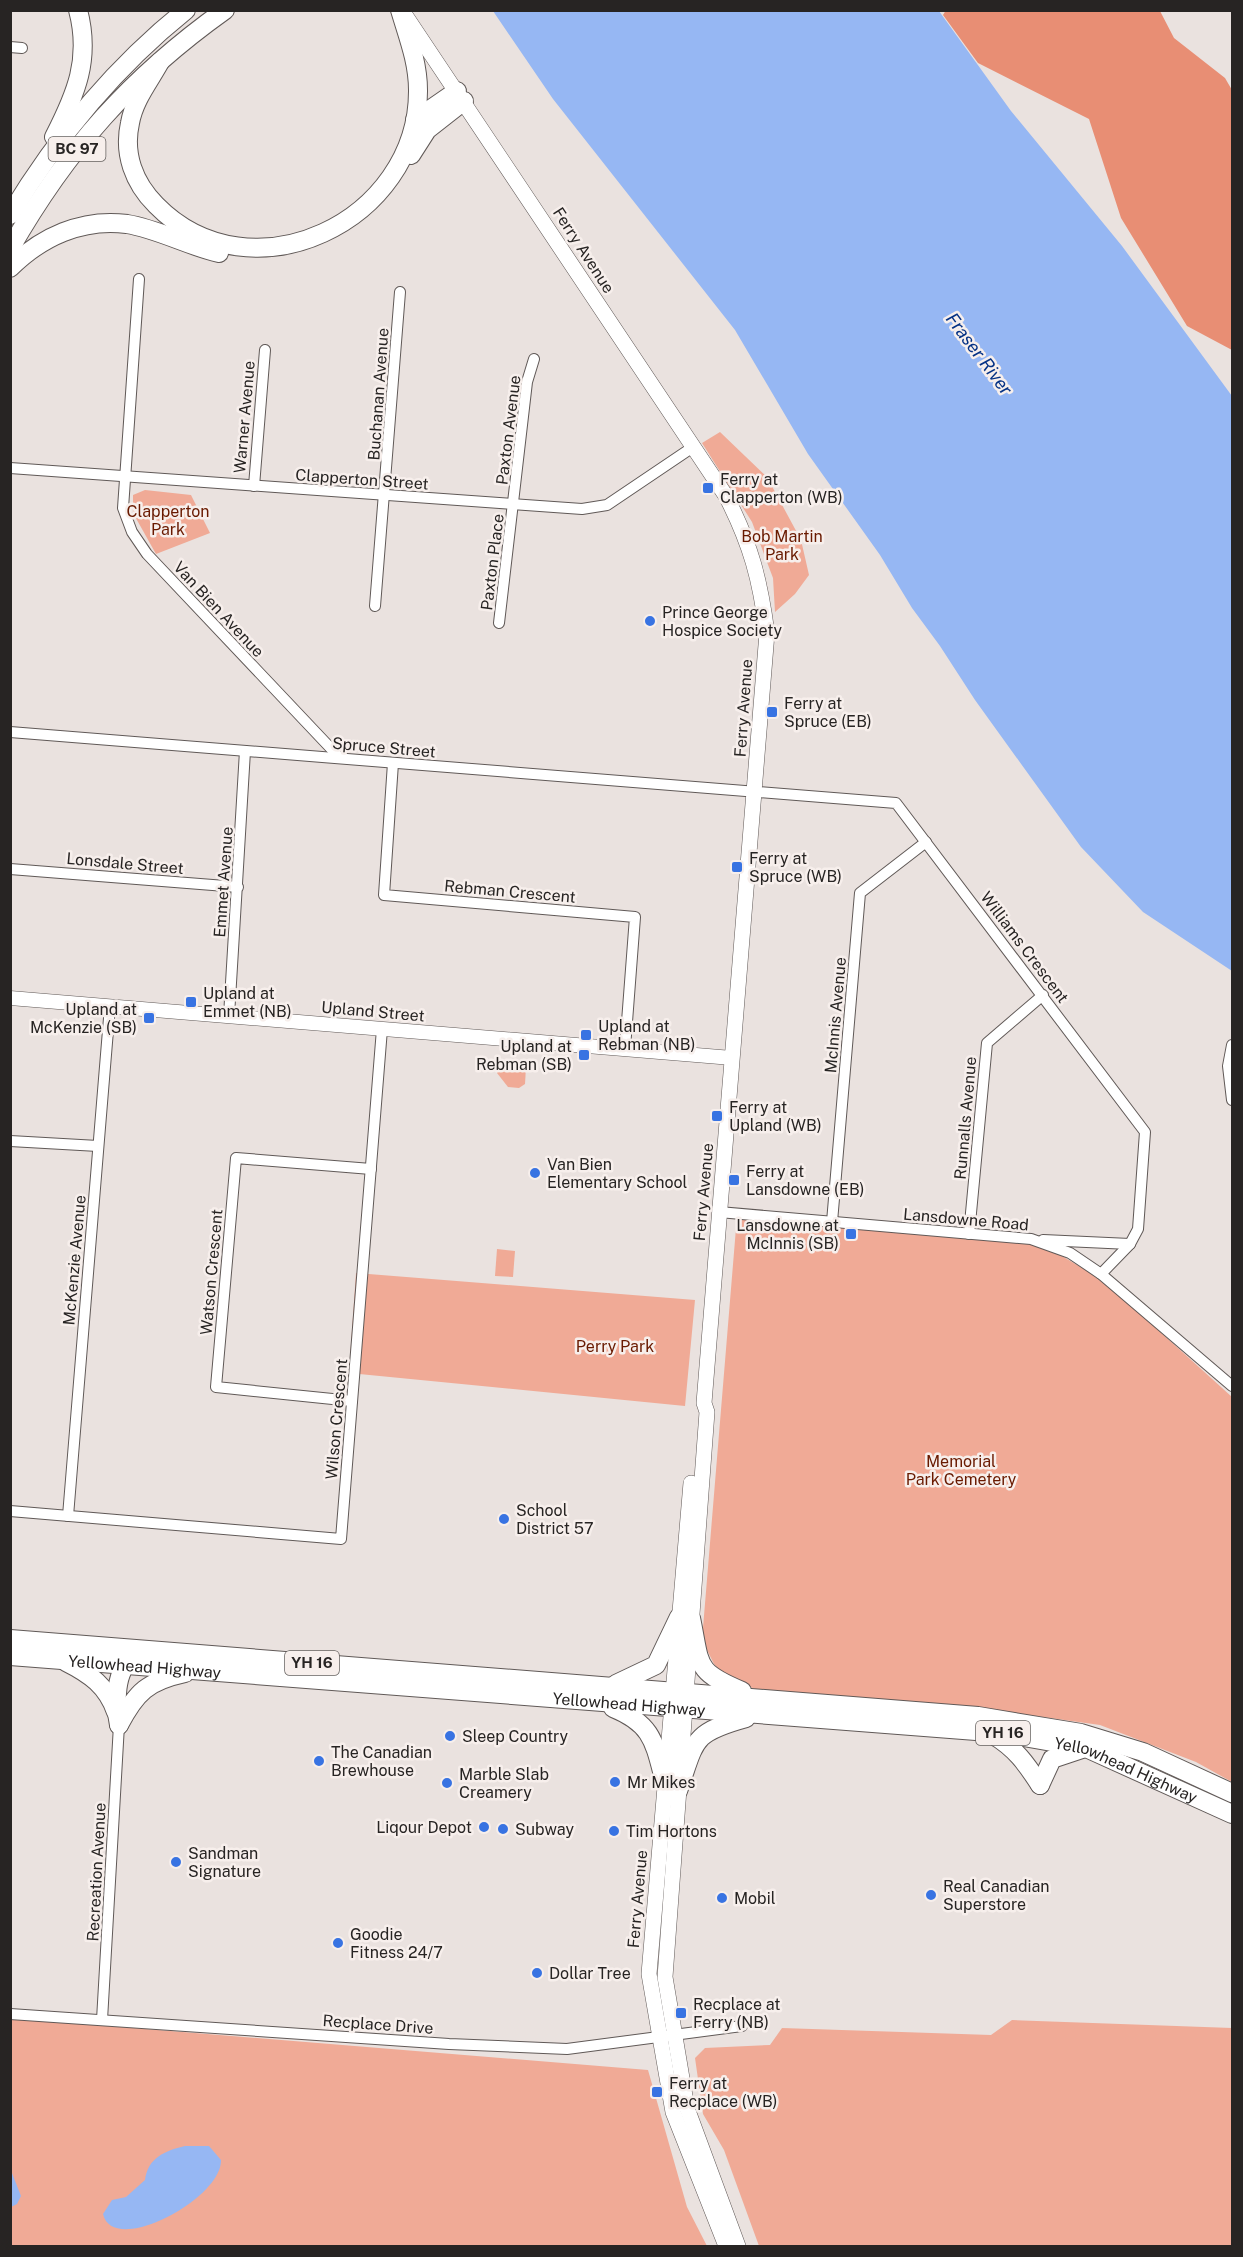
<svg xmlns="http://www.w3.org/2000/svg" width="1243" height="2257" viewBox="0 0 1243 2257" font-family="'Public Sans',sans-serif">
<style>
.green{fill:#f0aa96}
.forest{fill:#e88e74}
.water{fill:#96b7f3}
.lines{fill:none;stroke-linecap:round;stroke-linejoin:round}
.minor-casing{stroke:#605957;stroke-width:12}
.tertiary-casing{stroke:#605957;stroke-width:15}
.secondary-casing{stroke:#605957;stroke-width:16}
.trunk-casing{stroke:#605957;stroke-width:20}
.minor{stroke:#fff;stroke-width:10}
.tertiary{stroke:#fff;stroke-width:14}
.secondary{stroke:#fff;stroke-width:15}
.trunk{stroke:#fff;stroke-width:18}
.poi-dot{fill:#3873e2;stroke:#f7efec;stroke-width:2}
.labels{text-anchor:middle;stroke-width:5;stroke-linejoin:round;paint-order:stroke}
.shield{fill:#f7efec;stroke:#65615f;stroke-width:1.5}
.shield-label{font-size:15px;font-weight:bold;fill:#272423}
.street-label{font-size:16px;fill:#272423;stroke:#f7efec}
.poi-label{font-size:16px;fill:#272423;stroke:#f7efec;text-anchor:start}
.park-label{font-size:16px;fill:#691a00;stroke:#f7efec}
.water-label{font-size:18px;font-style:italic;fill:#053285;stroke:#f7efec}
</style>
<rect width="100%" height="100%" fill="#eae2df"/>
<!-- green -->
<g class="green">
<path d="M720,432L767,477L801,540L809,575L795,594L775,612L773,578L752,522L702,443Z"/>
<path d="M145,490L191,495L210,533L156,554L133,513V495Z"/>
<path d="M503,1061L523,1063L526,1067L525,1084L519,1088L508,1087L497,1073V1066Z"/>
<path d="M737,1216L1030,1237L1104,1281L1232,1397V1782L1196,1762L1100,1725L965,1706L758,1690L726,1678L714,1664L702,1640Z"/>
<path d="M497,1249L515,1251L513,1277L495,1276Z"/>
<path d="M356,1273L695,1300L685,1406L349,1373Z"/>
<path d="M11,2018L648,2070L687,2207L707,2246H11Z"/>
<path d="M1012,2020L1232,2028V2246H759L724,2150L703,2114L695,2058L705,2048L770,2045L782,2028L991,2035Z"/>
</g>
<!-- forest -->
<path class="forest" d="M946,10L1160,11L1174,38L1225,78L1232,90V350L1187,326L1121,218L1089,119L978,63L943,15Z"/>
<!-- water -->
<g class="water">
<path d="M493,11H939L1011,111L1122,246L1232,396V971L1143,912L1081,847L975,700L940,646L912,608L880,555L808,454L735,330L553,99Z"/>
<path d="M185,2146H209L221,2160C222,2199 113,2257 103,2214L112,2200L126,2197L145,2180C148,2158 164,2151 185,2146Z"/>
<path d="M10,2168L21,2196L17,2204L11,2207Z"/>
</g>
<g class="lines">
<!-- minor casing -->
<g class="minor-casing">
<g id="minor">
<path d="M10,47L22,48"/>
<path d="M139,279L123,508L132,532L147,554L339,757"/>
<path d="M10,468L582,509L607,505L693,447"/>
<path d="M254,486L265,350"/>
<path d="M375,606L400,292"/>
<path d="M499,623L527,382L534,359"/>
<path d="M10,732L896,803L1145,1132L1138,1229L1130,1244L1101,1274"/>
<path d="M393,763L384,895L635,917L625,1048"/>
<path d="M10,869L238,887"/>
<path d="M229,1016L245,751"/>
<path d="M1232,1045L1228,1066L1232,1100"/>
<path d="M10,1141L98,1146"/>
<path d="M719,1212L1031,1239L1070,1253L1101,1274L1232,1386"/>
<path d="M832,1222L860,893L926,842"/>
<path d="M969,1234L987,1043L1043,995"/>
<path d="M1043,1240L1130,1244"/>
<path d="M352,1401L216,1387L236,1158L371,1169"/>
<path d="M10,1511L341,1539L382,1029"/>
<path d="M68,1516L110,1006"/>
<path d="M10,2014L449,2044L567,2049L742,2026"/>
<path d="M102,2020L119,1725"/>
</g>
</g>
<!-- tertiary casing -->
<g class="tertiary-casing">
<path id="tertiary" d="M10,998L732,1058"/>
</g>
<!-- secondary casing -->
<g class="secondary-casing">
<g id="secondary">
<path d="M405,15L726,496C751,545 760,579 767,633L704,1403L707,1412L665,1977L687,2108L738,2246"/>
<path d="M691,1483L649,1974L673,2112L726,2246"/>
</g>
</g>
<!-- trunk casing -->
<g class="trunk-casing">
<g id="trunk">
<path d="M160,62C149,82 134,100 130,123C123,154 134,183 156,205C251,302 419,221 418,90C418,62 408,37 400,10"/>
<path d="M415,120L457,91"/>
<path d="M54,137C76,94 91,59 78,10"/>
<path d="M411,155L427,130L464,101"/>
<path d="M10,215C57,137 115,67 186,10"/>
<path d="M10,249C67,149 131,77 225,10"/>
<path d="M10,268C41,237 82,218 127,224C158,229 188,246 219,253"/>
<path d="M691,1618C701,1666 694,1671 742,1691"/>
<path d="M10,1639L978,1716L1081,1733L1143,1752L1232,1793"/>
<path id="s1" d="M10,1656L1002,1733L1086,1748L1232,1814"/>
<path d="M66,1662C90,1674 107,1686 116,1712"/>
<path d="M616,1684L656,1665L679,1617"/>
<path d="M613,1708C652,1724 654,1741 664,1779"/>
<path d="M119,1725C115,1706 114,1668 134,1658"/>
<path d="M119,1725C136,1692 148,1681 185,1673"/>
<path d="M993,1735C1015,1748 1026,1763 1040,1785"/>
<path d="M1040,1785L1052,1759L1082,1749"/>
<path d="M678,1791C696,1740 691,1733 746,1718"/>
</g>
</g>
<!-- minor -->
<use href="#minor" class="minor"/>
<!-- tertiary -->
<use href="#tertiary" class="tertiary"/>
<!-- secondary -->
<use href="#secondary" class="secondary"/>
<!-- trunk -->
<use href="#trunk" class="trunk"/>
</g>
<!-- markers -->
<g class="poi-dot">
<rect x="702" y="482" width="12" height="12" rx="3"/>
<circle cx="650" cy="621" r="6"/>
<rect x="766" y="706" width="12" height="12" rx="3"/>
<rect x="731" y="861" width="12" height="12" rx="3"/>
<rect x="185" y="996" width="12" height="12" rx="3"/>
<rect x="143" y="1012" width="12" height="12" rx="3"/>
<rect x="580" y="1029" width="12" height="12" rx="3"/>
<rect x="578" y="1049" width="12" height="12" rx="3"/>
<rect x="711" y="1110" width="12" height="12" rx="3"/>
<circle cx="535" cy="1173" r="6"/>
<rect x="728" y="1174" width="12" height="12" rx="3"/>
<rect x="845" y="1228" width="12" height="12" rx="3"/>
<circle cx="504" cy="1519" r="6"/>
<circle cx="450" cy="1736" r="6"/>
<circle cx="319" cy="1761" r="6"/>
<circle cx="615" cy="1782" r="6"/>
<circle cx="447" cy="1783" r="6"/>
<circle cx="484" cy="1827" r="6"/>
<circle cx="503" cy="1829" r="6"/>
<circle cx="614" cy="1831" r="6"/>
<circle cx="176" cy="1862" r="6"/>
<circle cx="931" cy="1895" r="6"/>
<circle cx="722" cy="1898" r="6"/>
<circle cx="338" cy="1943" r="6"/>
<circle cx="537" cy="1973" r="6"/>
<rect x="675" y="2007" width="12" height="12" rx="3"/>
<rect x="651" y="2086" width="12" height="12" rx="3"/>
</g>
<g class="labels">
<!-- shield labels -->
<g class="shield">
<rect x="48.5" y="137" width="57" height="24" rx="4.5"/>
<rect x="285" y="1651" width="54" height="24" rx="4.5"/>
<rect x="976" y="1721" width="54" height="24" rx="4.5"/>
</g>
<g class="shield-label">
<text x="77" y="154">BC 97</text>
<text x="312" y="1668">YH 16</text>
<text x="1003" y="1738">YH 16</text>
</g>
<!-- street labels -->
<g class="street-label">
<text transform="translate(584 250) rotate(57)" y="6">Ferry Avenue</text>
<text transform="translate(378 394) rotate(-86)" y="6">Buchanan Avenue</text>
<text transform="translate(244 417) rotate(-85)" y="6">Warner Avenue</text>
<text transform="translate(508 430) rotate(-83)" y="6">Paxton Avenue</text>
<text transform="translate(362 479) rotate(4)" y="6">Clapperton Street</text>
<text transform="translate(492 562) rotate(-83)" y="6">Paxton Place</text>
<text transform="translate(219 609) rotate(47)" y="6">Van Bien Avenue</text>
<text transform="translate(743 708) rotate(-86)" y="6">Ferry Avenue</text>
<text transform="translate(384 747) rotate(5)" y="6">Spruce Street</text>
<text transform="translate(125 863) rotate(5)" y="6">Lonsdale Street</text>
<text transform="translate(223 882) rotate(-86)" y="6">Emmet Avenue</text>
<text transform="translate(510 891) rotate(5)" y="6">Rebman Crescent</text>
<text transform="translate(1025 947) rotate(53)" y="6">Williams Crescent</text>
<text transform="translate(373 1011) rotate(5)" y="6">Upland Street</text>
<text transform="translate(835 1015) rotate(-85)" y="6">McInnis Avenue</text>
<text transform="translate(965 1118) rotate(-85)" y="6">Runnalls Avenue</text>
<text transform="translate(703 1192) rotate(-85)" y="6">Ferry Avenue</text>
<text transform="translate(966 1219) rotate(5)" y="6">Lansdowne Road</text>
<text transform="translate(74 1260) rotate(-85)" y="6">McKenzie Avenue</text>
<text transform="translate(211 1272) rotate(-85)" y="6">Watson Crescent</text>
<text transform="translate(336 1419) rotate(-85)" y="6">Wilson Crescent</text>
<text dy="6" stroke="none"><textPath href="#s1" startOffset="135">Yellowhead Highway</textPath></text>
<text dy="6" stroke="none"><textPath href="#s1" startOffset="621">Yellowhead Highway</textPath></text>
<text dy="6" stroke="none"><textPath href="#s1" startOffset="1125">Yellowhead Highway</textPath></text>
<text transform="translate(96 1872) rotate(-87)" y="6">Recreation Avenue</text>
<text transform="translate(637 1899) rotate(-85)" y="6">Ferry Avenue</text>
<text transform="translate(378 2024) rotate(4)" y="6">Recplace Drive</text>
</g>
<!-- poi labels -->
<g class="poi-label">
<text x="720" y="485">Ferry at<tspan x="720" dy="18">Clapperton (WB)</tspan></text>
<text x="662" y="618">Prince George<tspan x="662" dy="18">Hospice Society</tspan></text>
<text x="784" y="709">Ferry at<tspan x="784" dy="18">Spruce (EB)</tspan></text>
<text x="749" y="864">Ferry at<tspan x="749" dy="18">Spruce (WB)</tspan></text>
<text x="203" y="999">Upland at<tspan x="203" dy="18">Emmet (NB)</tspan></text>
<text x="137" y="1015" text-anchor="end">Upland at<tspan x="137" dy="18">McKenzie (SB)</tspan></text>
<text x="598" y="1032">Upland at<tspan x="598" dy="18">Rebman (NB)</tspan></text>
<text x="572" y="1052" text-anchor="end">Upland at<tspan x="572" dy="18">Rebman (SB)</tspan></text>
<text x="729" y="1113">Ferry at<tspan x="729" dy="18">Upland (WB)</tspan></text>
<text x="547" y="1170">Van Bien<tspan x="547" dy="18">Elementary School</tspan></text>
<text x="746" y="1177">Ferry at<tspan x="746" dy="18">Lansdowne (EB)</tspan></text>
<text x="839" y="1231" text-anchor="end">Lansdowne at<tspan x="839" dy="18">McInnis (SB)</tspan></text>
<text x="516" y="1516">School<tspan x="516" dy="18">District 57</tspan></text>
<text x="462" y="1742">Sleep Country</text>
<text x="331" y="1758">The Canadian<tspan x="331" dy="18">Brewhouse</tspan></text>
<text x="459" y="1780">Marble Slab<tspan x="459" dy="18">Creamery</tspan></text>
<text x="627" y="1788">Mr Mikes</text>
<text x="472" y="1833" text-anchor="end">Liqour Depot</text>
<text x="515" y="1835">Subway</text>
<text x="626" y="1837">Tim Hortons</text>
<text x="188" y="1859">Sandman<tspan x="188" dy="18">Signature</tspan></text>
<text x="943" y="1892">Real Canadian<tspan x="943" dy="18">Superstore</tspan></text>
<text x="734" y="1904">Mobil</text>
<text x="350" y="1940">Goodie<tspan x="350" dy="18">Fitness 24/7</tspan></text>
<text x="549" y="1979">Dollar Tree</text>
<text x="693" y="2010">Recplace at<tspan x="693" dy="18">Ferry (NB)</tspan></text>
<text x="669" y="2089">Ferry at<tspan x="669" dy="18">Recplace (WB)</tspan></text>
</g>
<!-- park labels -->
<g class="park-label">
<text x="168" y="517">Clapperton<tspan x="168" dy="18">Park</tspan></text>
<text x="782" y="542">Bob Martin<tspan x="782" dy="18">Park</tspan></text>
<text x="615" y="1352">Perry Park</text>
<text x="961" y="1467">Memorial<tspan x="961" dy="18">Park Cemetery</tspan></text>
</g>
<!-- water labels -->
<g class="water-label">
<text transform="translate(979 354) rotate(53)" y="6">Fraser River</text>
</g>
</g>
<!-- border -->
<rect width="1243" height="2257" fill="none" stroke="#272423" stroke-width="24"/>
</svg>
